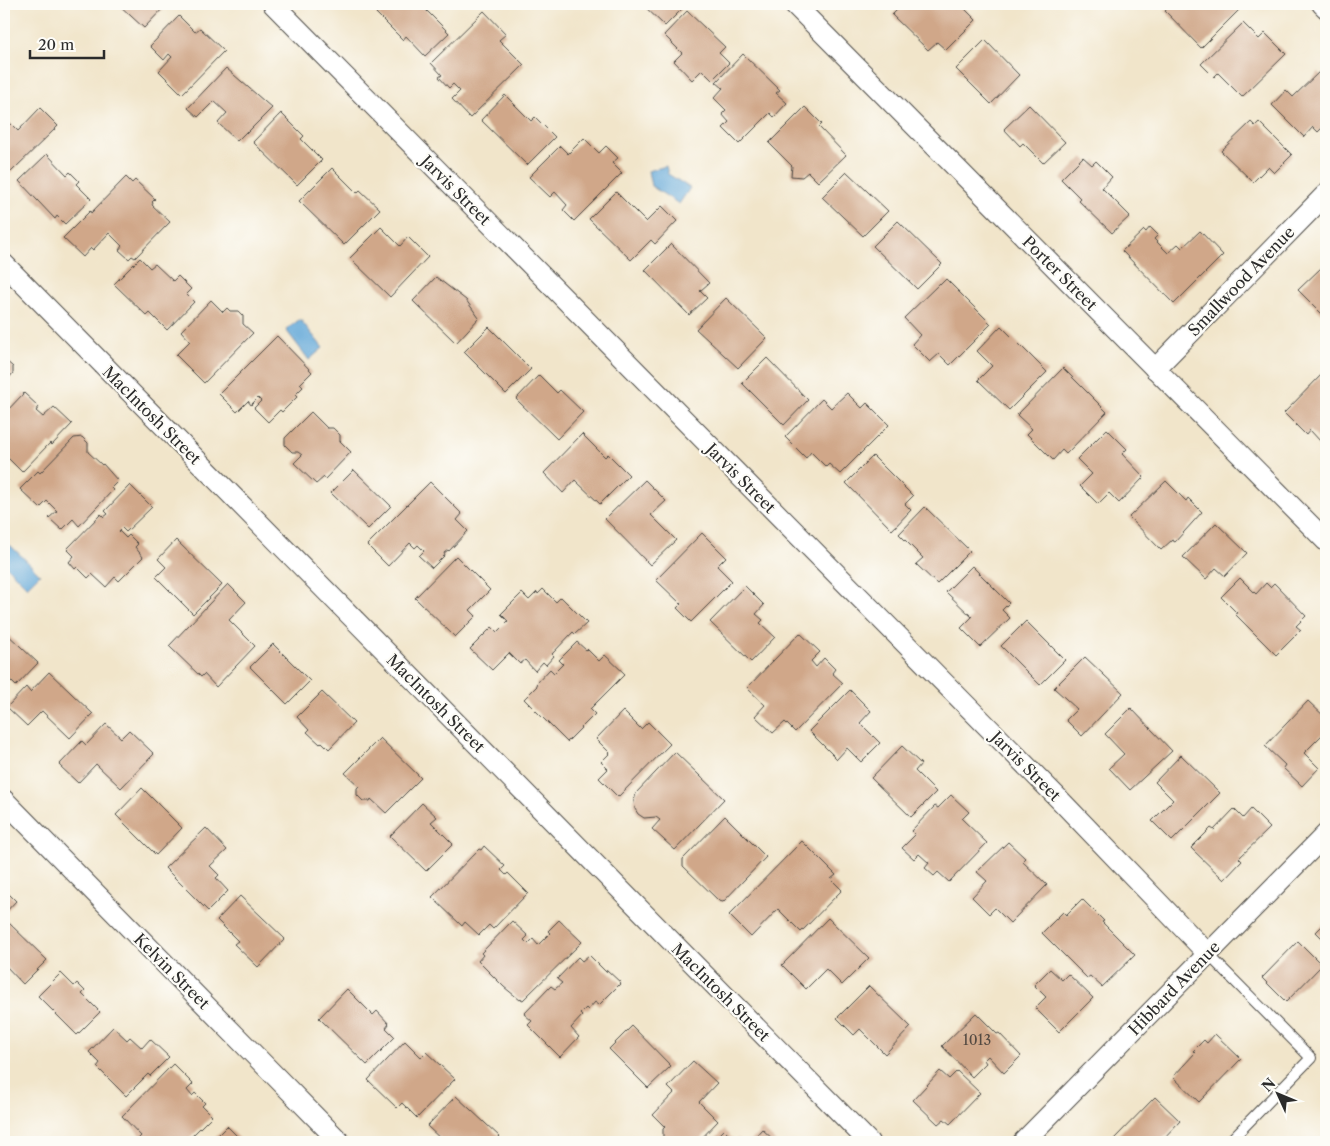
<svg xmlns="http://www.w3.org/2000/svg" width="1330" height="1146" viewBox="0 0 1330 1146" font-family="'Libre Caslon Text',serif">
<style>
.water{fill:#63a8d8;stroke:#476a82}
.building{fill:#d0a789}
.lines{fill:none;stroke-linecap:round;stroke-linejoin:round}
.service-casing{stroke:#494743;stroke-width:12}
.minor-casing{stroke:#494743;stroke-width:22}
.service{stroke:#fff;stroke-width:10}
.minor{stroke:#fff;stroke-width:20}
.labels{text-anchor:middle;stroke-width:4.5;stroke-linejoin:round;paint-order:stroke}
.number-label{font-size:14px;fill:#544a42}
.street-label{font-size:16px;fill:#2b2b2b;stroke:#fdfcf7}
</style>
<rect width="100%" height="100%" fill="#fdfcf7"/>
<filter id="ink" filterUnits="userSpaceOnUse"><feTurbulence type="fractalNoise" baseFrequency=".02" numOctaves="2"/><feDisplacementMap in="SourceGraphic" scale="10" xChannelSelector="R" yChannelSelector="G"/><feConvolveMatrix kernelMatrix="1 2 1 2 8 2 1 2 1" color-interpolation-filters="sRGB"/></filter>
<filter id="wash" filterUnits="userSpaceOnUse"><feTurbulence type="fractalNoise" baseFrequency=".0096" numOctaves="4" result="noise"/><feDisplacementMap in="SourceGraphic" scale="20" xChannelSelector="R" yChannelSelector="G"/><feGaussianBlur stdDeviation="1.12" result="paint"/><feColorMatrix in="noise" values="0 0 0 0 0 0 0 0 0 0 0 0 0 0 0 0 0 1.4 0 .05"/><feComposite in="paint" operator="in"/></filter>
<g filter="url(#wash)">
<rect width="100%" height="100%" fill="#f1e5ca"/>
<!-- water -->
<g class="water">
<path d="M666,166L668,174L690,188L679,204L651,186L648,171Z"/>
<path d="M300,319L323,348L309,360L286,330Z"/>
<path d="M10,545L40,574L27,587L4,564V551Z"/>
</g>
<g id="blocks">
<!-- building -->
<g class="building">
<path d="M118,4H167L144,28Z"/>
<path d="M357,4H373L365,11Z"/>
<path d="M386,4H420L449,33L425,56L406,36L403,40L376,13Z"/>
<path d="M642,4H687L665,26Z"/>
<path d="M903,4H960L976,20L946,50L937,42L928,50L892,15Z"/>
<path d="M1172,4H1237L1241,8L1201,48L1165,11Z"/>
<path d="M484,11L506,34L499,40L524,65L470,118L452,99L460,91L453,84L449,88L439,77L442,75L431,63Z"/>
<path d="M687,11L725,47L719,53L729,63L712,80L702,70L692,80L674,61L682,53L664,35Z"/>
<path d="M179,16L195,32L200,28L224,51L182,94L159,71L172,57L169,54L164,60L150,46Z"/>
<path d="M1243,23L1259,39L1265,33L1286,54L1242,97L1218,73L1214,77L1201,64Z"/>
<path d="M985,40L1019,75L991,104L956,69Z"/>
<path d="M743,54L780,90L776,93L787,103L774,117L770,113L739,144L723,128L729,122L722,114L726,110L714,98L723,88L716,82Z"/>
<path d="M226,68L272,108L247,133L246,132L237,141L218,123L227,113L214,101L198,117L188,108Z"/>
<path d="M1319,72L1326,80V124L1318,132L1313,127L1304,137L1272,105L1286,90L1293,97Z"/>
<path d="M505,95L531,121L535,117L555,137L527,165L481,120Z"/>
<path d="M1029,105L1065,142L1043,163L1023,143L1020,146L1004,129Z"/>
<path d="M805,107L822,124L819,127L846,155L818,182L808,172L802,177L791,176L792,166L769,143Z"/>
<path d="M40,108L58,126L10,173L4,167V117L18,131Z"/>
<path d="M281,113L304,136L301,139L322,160L297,185L253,142Z"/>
<path d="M1251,122L1255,126L1259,122L1292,155L1274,173L1268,167L1253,182L1221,151Z"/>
<path d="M584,138L599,153L606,146L618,158L612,163L622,173L574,221L563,210L567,205L555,192L550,197L529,177L560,146L568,154Z"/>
<path d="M47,154L67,175L70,172L79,181L76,184L91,199L65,224L57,216L55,219L19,181Z"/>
<path d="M1083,157L1092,165L1096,161L1112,177L1102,188L1130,216L1112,233L1078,200L1080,198L1061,179Z"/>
<path d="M332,168L357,193L360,190L380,209L344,245L299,201Z"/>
<path d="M847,172L888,211L863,236L822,197Z"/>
<path d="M126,177L132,183L135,180L155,199L152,202L153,203L152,205L170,222L135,258L132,256L129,259L119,250L122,246L109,233L93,250L91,248L83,257L63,238L90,211L91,213Z"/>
<path d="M616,192L646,222L662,206L677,221L655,244L651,240L631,260L589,219Z"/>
<path d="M898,221L942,264L917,289L873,246Z"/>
<path d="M381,227L400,246L408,237L428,257L390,297L350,258Z"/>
<path d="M1150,227L1158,235L1154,239L1168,253L1178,244L1182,248L1200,231L1223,255L1174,304L1122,251L1144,230L1146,232Z"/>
<path d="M671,244L709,283L700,291L707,298L689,315L645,270Z"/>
<path d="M140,258L150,268L155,264L173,281L178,276L191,289L186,294L194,302L167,330L150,313L147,316L114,284Z"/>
<path d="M1321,268L1326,274V318L1298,290Z"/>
<path d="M436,277L466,300L479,318L456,343L413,301Z"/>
<path d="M946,279L991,324L950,365L939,354L930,362L912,344L920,335L904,318L940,283L941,284Z"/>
<path d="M726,298L767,338L738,368L696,329Z"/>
<path d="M211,300L223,312L227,308L230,311H238L243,316V324L253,333L204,383L176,355L190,341L181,331Z"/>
<path d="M1001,326L1047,372L1009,410L978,380L992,366L977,351Z"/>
<path d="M489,327L531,369L506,394L464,352Z"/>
<path d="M277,336L312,372L300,384L303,387L295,395L297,397L282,412L280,410L268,422L254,408L261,401L258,398L251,405L248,401L237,412L219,394Z"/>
<path d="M767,358L808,400L784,425L742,383Z"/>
<path d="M4,359L13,367V373L4,384Z"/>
<path d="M1063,368L1107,412L1066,454L1062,450L1053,460L1027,434L1032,429L1017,415Z"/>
<path d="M1326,370V437L1321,442L1310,430L1306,435L1284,413Z"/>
<path d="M539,375L557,393L560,390L583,412L557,439L516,399Z"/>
<path d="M24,393L39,407L36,411L43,417L54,407L72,424L52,445L50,443L22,472L4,454V414Z"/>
<path d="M847,393L862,408L867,403L889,425L840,474L829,464L826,467L811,452L806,458L785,437L822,399L831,408Z"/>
<path d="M311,412L327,428H333L340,435V441L351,452L325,479L324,477L316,484L294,463L302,455L298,452H292L285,445V438Z"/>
<path d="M1107,429L1127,449L1122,454L1144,477L1119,503L1109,493L1098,504L1080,486L1092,474L1077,459Z"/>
<path d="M582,434L605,457L608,454L629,475L600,504L575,480L563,493L544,473Z"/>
<path d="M82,437L88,443V452L102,465L103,464L118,481L111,488L113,490L79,526L73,519L62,530L49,518L57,511L47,501L40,508L20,489L38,471L40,473L74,438Z"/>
<path d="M873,456L913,496L905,504L911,510L892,530L846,483Z"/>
<path d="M354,470L391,506L368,529L331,493Z"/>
<path d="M645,480L666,501L651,515L676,540L650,565L605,519Z"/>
<path d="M1166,481L1186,501L1188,498L1202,512L1175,542L1172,540L1161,550L1129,517Z"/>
<path d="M430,482L462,514L457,520L468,531L449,551L448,550L444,553L445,555L432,568L419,556L424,551L418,545L415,548L410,543L388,566L367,545Z"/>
<path d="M130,485L152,507L126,532L122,528L119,531L126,538L129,535L138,544L135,547L143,557L119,581L115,577L106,587L92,574L88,578L77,567L75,569L69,562L74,556L67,549L101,514L104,517L108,514L105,511Z"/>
<path d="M925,507L970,551L937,584L916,564L923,558L899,534Z"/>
<path d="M1216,523L1247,553L1225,576L1216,568L1206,579L1183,557Z"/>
<path d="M702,533L726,557L717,566L732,581L691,622L677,608L681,604L656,580Z"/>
<path d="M176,540L222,585L193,614L156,577L166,567L158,559Z"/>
<path d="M456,556L490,590L470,610L476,616L455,637L415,598Z"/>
<path d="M972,566L1009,603L1002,610L1010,618L980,647L961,628L972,617L946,592Z"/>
<path d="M1240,578L1256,594L1266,583L1270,587L1274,583L1306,616L1296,626L1301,630L1276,655L1235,614L1237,613L1221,597Z"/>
<path d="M228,584L246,602L229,620L255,646L216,687L204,674L201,677L169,646Z"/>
<path d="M745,586L764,605L756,614L763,620L760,623L775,637L751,662L710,622Z"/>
<path d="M543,589L556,602L561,597L587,623L575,634L573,632L552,654L554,656L546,665L543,662L535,671L525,660L520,664L509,653L492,670L470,649L492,627L497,632L508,621L501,614L522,593L529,600L537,592L538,594Z"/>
<path d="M1026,621L1065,660L1040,685L1001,646Z"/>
<path d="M4,631L38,663L16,686L8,678L4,683Z"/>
<path d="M800,633L820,652L811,661L816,667L824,658L835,669L832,673L843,683L795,732L785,722L773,733L755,716L765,705L747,688Z"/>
<path d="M577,642L586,650L587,649L599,661L605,655L625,674L590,709L595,714L567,742L524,699L537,686L536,684L550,669L554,673L563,664L559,660Z"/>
<path d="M273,644L310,681L287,704L250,667Z"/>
<path d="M1085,657L1123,693L1082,736L1066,720L1077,709L1054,688Z"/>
<path d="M49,672L93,714L70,738L42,711L27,726L7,707L26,687L30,692Z"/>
<path d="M850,690L871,711L860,723L880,743L861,762L847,748L837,759L809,731Z"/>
<path d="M322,692L354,723L329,749L322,742L320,744L307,732L309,730L297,717Z"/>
<path d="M1308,701L1326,718V731L1304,753L1319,768L1302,786L1283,768L1285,765L1265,746Z"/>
<path d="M1131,708L1172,751L1130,790L1109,768L1124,754L1105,734Z"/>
<path d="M623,711L641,729L648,722L670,744L618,797L599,778L608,769L601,762L610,753L596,739Z"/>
<path d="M106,724L121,738L129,730L154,754L121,788L96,764L78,783L59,765L82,741L86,745Z"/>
<path d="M380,738L421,778L386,813L371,799L370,801H363L357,795V788L359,786L345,773Z"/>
<path d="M902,746L921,764L915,771L936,792L911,817L871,778Z"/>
<path d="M675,752L724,799L675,850L652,829L660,820L656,817L644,818L638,814L635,809L634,801L636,793Z"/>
<path d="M1181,755L1220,793L1172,841L1152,821L1173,800L1155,782Z"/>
<path d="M142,788L182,828L156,855L116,815Z"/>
<path d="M951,795L969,812L962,819L987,843L949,882L938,872L934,876L925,868L929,863L919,854L914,859L902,848L915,835L911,831L935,806L938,808Z"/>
<path d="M422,803L437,817L431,822L453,844L426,871L390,836Z"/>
<path d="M1234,809L1243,818L1251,809L1270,828L1239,858L1242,861L1224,880L1191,848L1211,828L1214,830Z"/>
<path d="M725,816L766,857L723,902L719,901L683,866V859Z"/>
<path d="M206,828L227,850L210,866L219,875L216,878L228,891L208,911L165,868Z"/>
<path d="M802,841L836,875L831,879L842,890L801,932L778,909L751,937L729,915Z"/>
<path d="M1008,842L1025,858L1022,861L1047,885L1010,923L995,908L989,914L972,897L987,881L977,872Z"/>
<path d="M484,846L505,866L501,870L506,875L508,873L528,893L493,929L489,925L479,935L465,922L462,926L432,897L479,849L481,850Z"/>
<path d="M4,889L16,901L4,914Z"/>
<path d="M240,896L285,939L258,967L234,944L238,941L217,920Z"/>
<path d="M1082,899L1104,921L1102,922L1135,955L1102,987L1090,976L1087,978L1042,933L1063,912L1066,915Z"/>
<path d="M828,918L869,958L842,985L826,969L806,989L782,965Z"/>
<path d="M559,920L582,942L523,1000L521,999L520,1000L504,987L478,961L483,955L481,953L512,921L528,936L524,940L528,944L533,939L538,945L550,933L548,931Z"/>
<path d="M8,922L47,960L23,984L4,964V927Z"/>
<path d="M1326,922V942L1316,932Z"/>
<path d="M1298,941L1322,965L1286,1002L1262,978Z"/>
<path d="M589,955L606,972L607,970L621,983L599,1005L595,1002L588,1010L586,1008L580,1014L582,1016L571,1028L579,1037L560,1057L528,1025L532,1021L524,1014L551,986L555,989L562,983L557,979L578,957L582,961Z"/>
<path d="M1050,969L1062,980L1068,974L1093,998L1059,1032L1035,1008L1046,997L1034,985Z"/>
<path d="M61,973L74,986L77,983L85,991L82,994L100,1012L77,1035L38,996Z"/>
<path d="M869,986L911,1027L885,1054L860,1029L854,1035L837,1018Z"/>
<path d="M347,989L373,1015L377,1011L389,1024L386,1028L395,1037L367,1065L319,1018Z"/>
<path d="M976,1013L997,1034L999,1033L1021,1056L1004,1073L988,1056L984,1060L986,1063L972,1077L942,1046Z"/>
<path d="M632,1026L671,1066L648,1088L609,1049Z"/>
<path d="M113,1027L127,1040L130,1037L142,1048L150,1039L169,1057L150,1076L148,1074L126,1096L97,1067L100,1063L89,1052Z"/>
<path d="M1215,1034L1241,1059L1199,1102L1173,1077L1195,1053L1193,1051L1204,1040L1207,1043Z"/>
<path d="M405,1041L421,1057L426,1052L455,1079L417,1118L402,1103L397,1108L368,1080Z"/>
<path d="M693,1061L717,1083L699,1102L718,1121L698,1142H681L679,1141L677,1142H668L663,1137V1129L665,1127L653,1115L674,1093L668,1087Z"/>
<path d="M173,1064L193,1084L187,1090L192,1096L195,1093L205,1103L202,1106L212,1116L186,1142L180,1141L179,1142H140L137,1140L141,1136L122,1116Z"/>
<path d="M940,1071L949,1079L957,1071L980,1093L950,1124L944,1119L938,1124L913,1100Z"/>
<path d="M456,1096L500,1137L495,1142H444L427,1126Z"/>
<path d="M1155,1097L1180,1121L1160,1142H1115L1113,1140Z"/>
<path d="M227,1126L243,1142H211Z"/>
<path d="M762,1129L776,1142H750Z"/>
<path d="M724,1130L735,1141L738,1138L742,1142H712Z"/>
</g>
</g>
</g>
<g filter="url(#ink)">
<use href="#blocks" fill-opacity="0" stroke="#494743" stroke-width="1"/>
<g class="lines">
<!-- service casing -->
<g class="service-casing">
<path id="service" d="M1207,953L1311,1058L1229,1142"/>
</g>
<!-- minor casing -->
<g class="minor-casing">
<g id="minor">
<path d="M273,4L1061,801L1207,953"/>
<path d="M794,4L1326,541"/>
<path d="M1322,4L1326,8"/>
<path d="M4,264L869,1142"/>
<path d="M1155,369L1326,194"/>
<path d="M4,800L340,1142"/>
<path d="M1023,1142L1326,834"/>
</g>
</g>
<!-- service -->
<use href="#service" class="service"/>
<!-- minor -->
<use href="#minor" class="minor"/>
</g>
</g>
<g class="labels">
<!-- number labels -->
<g class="number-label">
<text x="977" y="1045">1013</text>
</g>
<!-- street labels -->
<g class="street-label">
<text transform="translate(456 190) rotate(45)" y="6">Jarvis Street</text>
<text transform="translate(1060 273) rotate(45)" y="6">Porter Street</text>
<text transform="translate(1241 281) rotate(-46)" y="6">Smallwood Avenue</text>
<text transform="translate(152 415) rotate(45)" y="6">MacIntosh Street</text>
<text transform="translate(741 478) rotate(45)" y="6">Jarvis Street</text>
<text transform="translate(436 703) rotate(45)" y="6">MacIntosh Street</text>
<text transform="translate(1026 766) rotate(45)" y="6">Jarvis Street</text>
<text transform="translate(172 971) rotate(45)" y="6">Kelvin Street</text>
<text transform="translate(1174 988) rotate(-46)" y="6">Hibbard Avenue</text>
<text transform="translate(721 992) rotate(45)" y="6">MacIntosh Street</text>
</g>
</g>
<!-- margin -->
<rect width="1330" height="1146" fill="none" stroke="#fdfcf7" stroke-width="20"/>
<!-- north arrow -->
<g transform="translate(1278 1094) rotate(314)" stroke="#fdfcf7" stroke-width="4" paint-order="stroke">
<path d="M0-4L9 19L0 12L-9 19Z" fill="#2b2b2b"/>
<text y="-8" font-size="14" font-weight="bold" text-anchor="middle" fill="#2b2b2b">N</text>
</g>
<!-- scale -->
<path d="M30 50v8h74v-8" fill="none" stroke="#2b2b2b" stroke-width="2.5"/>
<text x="38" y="50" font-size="15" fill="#2b2b2b" stroke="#fdfcf7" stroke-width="4" paint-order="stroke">20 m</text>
</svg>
